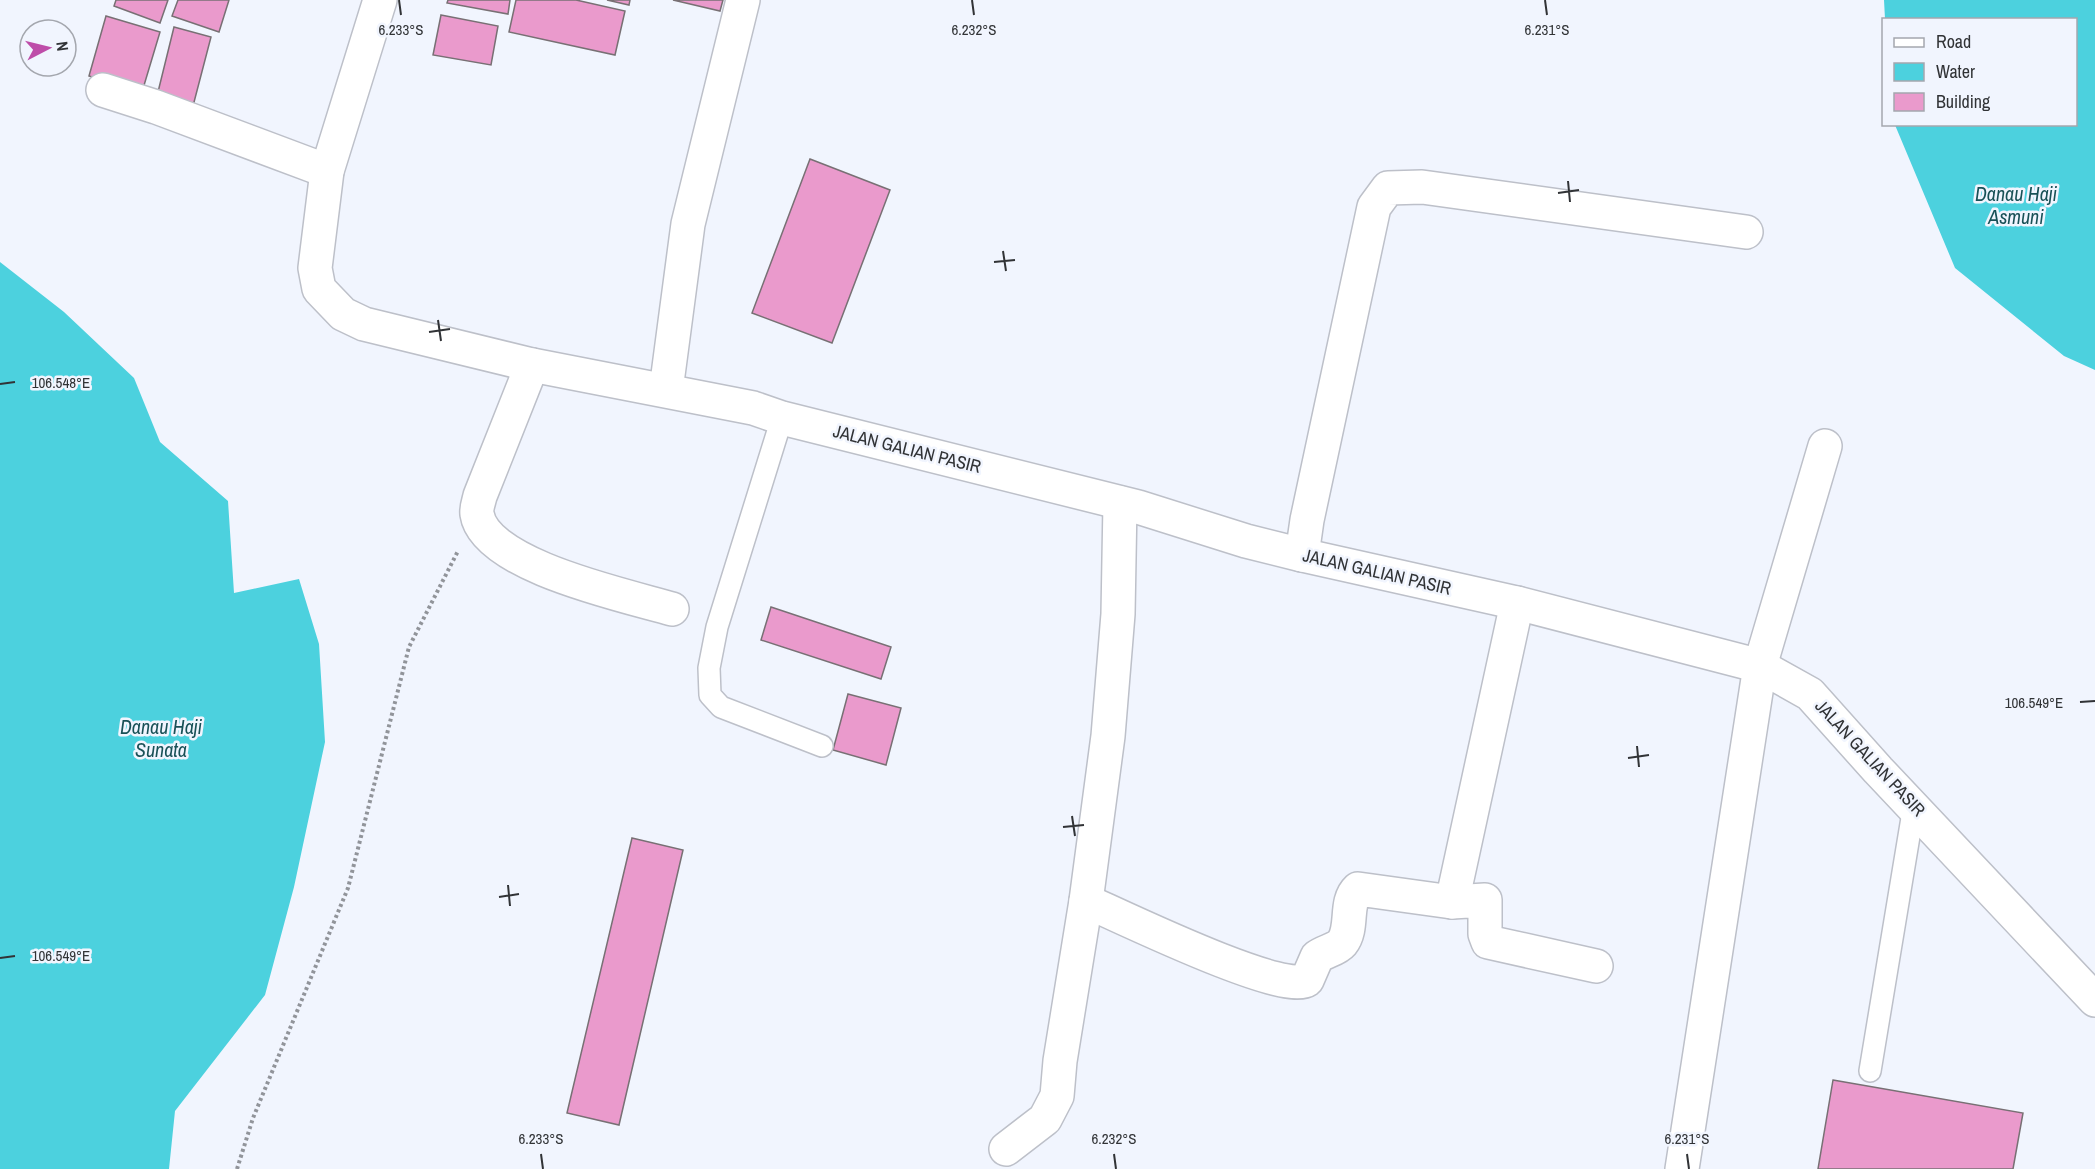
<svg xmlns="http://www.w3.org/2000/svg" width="2095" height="1169" viewBox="0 0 2095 1169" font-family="'Archivo Narrow',sans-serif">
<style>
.water{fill:#4cd1de}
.building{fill:#ea9acc;stroke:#787074;stroke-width:1.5}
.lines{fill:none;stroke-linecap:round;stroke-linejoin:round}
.service-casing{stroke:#bdc0c9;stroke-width:24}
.minor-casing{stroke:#bdc0c9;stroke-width:36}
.tertiary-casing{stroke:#bdc0c9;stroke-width:36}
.path{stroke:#91949a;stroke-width:4;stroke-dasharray:3 3;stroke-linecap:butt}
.service{stroke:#fff;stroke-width:21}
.minor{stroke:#fff;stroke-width:33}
.tertiary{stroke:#fff;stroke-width:33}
.ticks{fill:none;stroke:#313336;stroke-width:2}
.labels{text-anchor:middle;stroke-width:5;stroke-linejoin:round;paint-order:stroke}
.street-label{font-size:18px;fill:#313336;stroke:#f1f5fe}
.water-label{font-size:20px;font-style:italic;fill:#195157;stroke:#f1f5fe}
.ticks-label{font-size:15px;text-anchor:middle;fill:#313336;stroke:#f1f5fe;stroke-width:5;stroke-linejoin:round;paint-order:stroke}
</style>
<rect width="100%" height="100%" fill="#f1f5fe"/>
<!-- water -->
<g class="water">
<path d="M1884,0H2095V370L2064,356L1955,268L1895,125L2076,124V20L1885,19Z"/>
<path d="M0,262L64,312L134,378L160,442L228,501L234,593L299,579L319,644L325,742L294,887L265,995L175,1111L169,1169H0Z"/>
</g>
<!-- building -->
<g class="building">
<path d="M116,0H168L160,23L114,6Z"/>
<path d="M178,0H229L219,32L172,16Z"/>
<path d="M448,0H510L508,14L447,3Z"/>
<path d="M516,0H576L625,11L615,55L509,32Z"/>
<path d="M607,0H630L629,5Z"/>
<path d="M673,0H723L720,11Z"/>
<path d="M441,15L498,26L491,65L433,55Z"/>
<path d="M106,16L160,32L142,92L89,76Z"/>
<path d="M174,27L211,37L193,106L157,96Z"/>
<path d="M810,159L890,190L832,343L752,313Z"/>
<path d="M771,607L891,647L881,679L761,640Z"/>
<path d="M848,694L901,708L886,765L833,750Z"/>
<path d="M632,838L683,850L619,1125L567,1113Z"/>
<path d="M1833,1080L2023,1113L2013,1169H1818Z"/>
</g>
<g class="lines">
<!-- service casing -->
<g class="service-casing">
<g id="service">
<path d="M782,418L717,627L709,668L710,695L721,707L822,746"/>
<path d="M1870,1071L1914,806"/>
</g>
</g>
<!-- minor casing -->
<g class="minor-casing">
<g id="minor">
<path d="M103,90L156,107L327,171"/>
<path d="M532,365L480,496C479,501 476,508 477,514C485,566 628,596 672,609"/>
<path d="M666,390L688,224L743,0"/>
<path d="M1302,555L1307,520L1374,207L1388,188L1422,187L1746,232"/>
<path d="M1086,901C1118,915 1284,996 1307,980L1317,957C1325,951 1336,950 1342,943C1354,928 1344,902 1358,889L1452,902L1517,603"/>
<path d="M1452,902L1485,900V934L1488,942L1596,966"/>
<path d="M1006,1149L1045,1119L1057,1096L1060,1061L1086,901L1108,736L1118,614L1120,503"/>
<path d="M1682,1169L1760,666L1825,446"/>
</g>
</g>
<!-- tertiary casing -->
<g class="tertiary-casing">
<path id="tertiary" d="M380,0L327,171L315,268L319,289L343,314L364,324L532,365L753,408L782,418L1138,507L1246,541L1302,555L1517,603L1760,666L1810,694L1878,770L2095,1000"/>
</g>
<!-- path -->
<path class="path" d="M237,1169L253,1118L348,888L409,647L458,551"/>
<!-- service -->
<use href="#service" class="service"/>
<!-- minor -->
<use href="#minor" class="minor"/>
<!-- tertiary -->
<use href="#tertiary" class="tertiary"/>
</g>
<!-- ticks -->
<path class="ticks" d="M399,0L401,15M972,0L974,15M1545,0L1547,15M1568,181L1570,202M1558,193L1579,190M1003,251L1006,271M994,262L1015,260M438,320L441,341M429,332L450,329M0,384L15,382M2080,702L2095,701M1637,746L1639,767M1628,758L1649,755M1072,816L1075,836M1063,827L1084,825M508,885L510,906M499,897L519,894M0,958L15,956M541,1154L543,1169M1114,1154L1116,1169M1687,1154L1689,1169"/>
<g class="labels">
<!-- street labels -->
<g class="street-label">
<text transform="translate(907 449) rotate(14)" y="6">JALAN GALIAN PASIR</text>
<text transform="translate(1377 572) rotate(13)" y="6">JALAN GALIAN PASIR</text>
<text transform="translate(1870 758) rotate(47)" y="6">JALAN GALIAN PASIR</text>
</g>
<!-- water labels -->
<g class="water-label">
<text x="2016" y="201">Danau Haji<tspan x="2016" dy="23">Asmuni</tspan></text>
<text x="161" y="734">Danau Haji<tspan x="161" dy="23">Sunata</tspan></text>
</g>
</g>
<g class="ticks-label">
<text x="401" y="35">6.233°S</text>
<text x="974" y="35">6.232°S</text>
<text x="1547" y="35">6.231°S</text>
<text x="61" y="388">106.548°E</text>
<text x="2034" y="708">106.549°E</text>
<text x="61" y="961">106.549°E</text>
<text x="541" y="1144">6.233°S</text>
<text x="1114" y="1144">6.232°S</text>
<text x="1687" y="1144">6.231°S</text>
</g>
<!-- legend -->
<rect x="1882" y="18" width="195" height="108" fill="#f1f5fe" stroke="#a4a7ae" stroke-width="1.5"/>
<rect x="1894" y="38" width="30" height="9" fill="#ffffff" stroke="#a4a7ae" stroke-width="1.5"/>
<text x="1936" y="48" font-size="18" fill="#313336">Road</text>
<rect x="1894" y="63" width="30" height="18" fill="#4cd1de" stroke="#a4a7ae" stroke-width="1.5"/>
<text x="1936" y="78" font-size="18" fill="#313336">Water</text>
<rect x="1894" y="93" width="30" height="18" fill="#ea9acc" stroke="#a4a7ae" stroke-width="1.5"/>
<text x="1936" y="108" font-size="18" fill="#313336">Building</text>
<!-- north arrow -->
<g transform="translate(48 48) rotate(83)"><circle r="28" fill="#f1f5fe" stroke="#a4a7ae" stroke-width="1.5"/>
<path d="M0-4.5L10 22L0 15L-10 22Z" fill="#be4da9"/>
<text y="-9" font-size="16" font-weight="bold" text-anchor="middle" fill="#313336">N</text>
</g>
</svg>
